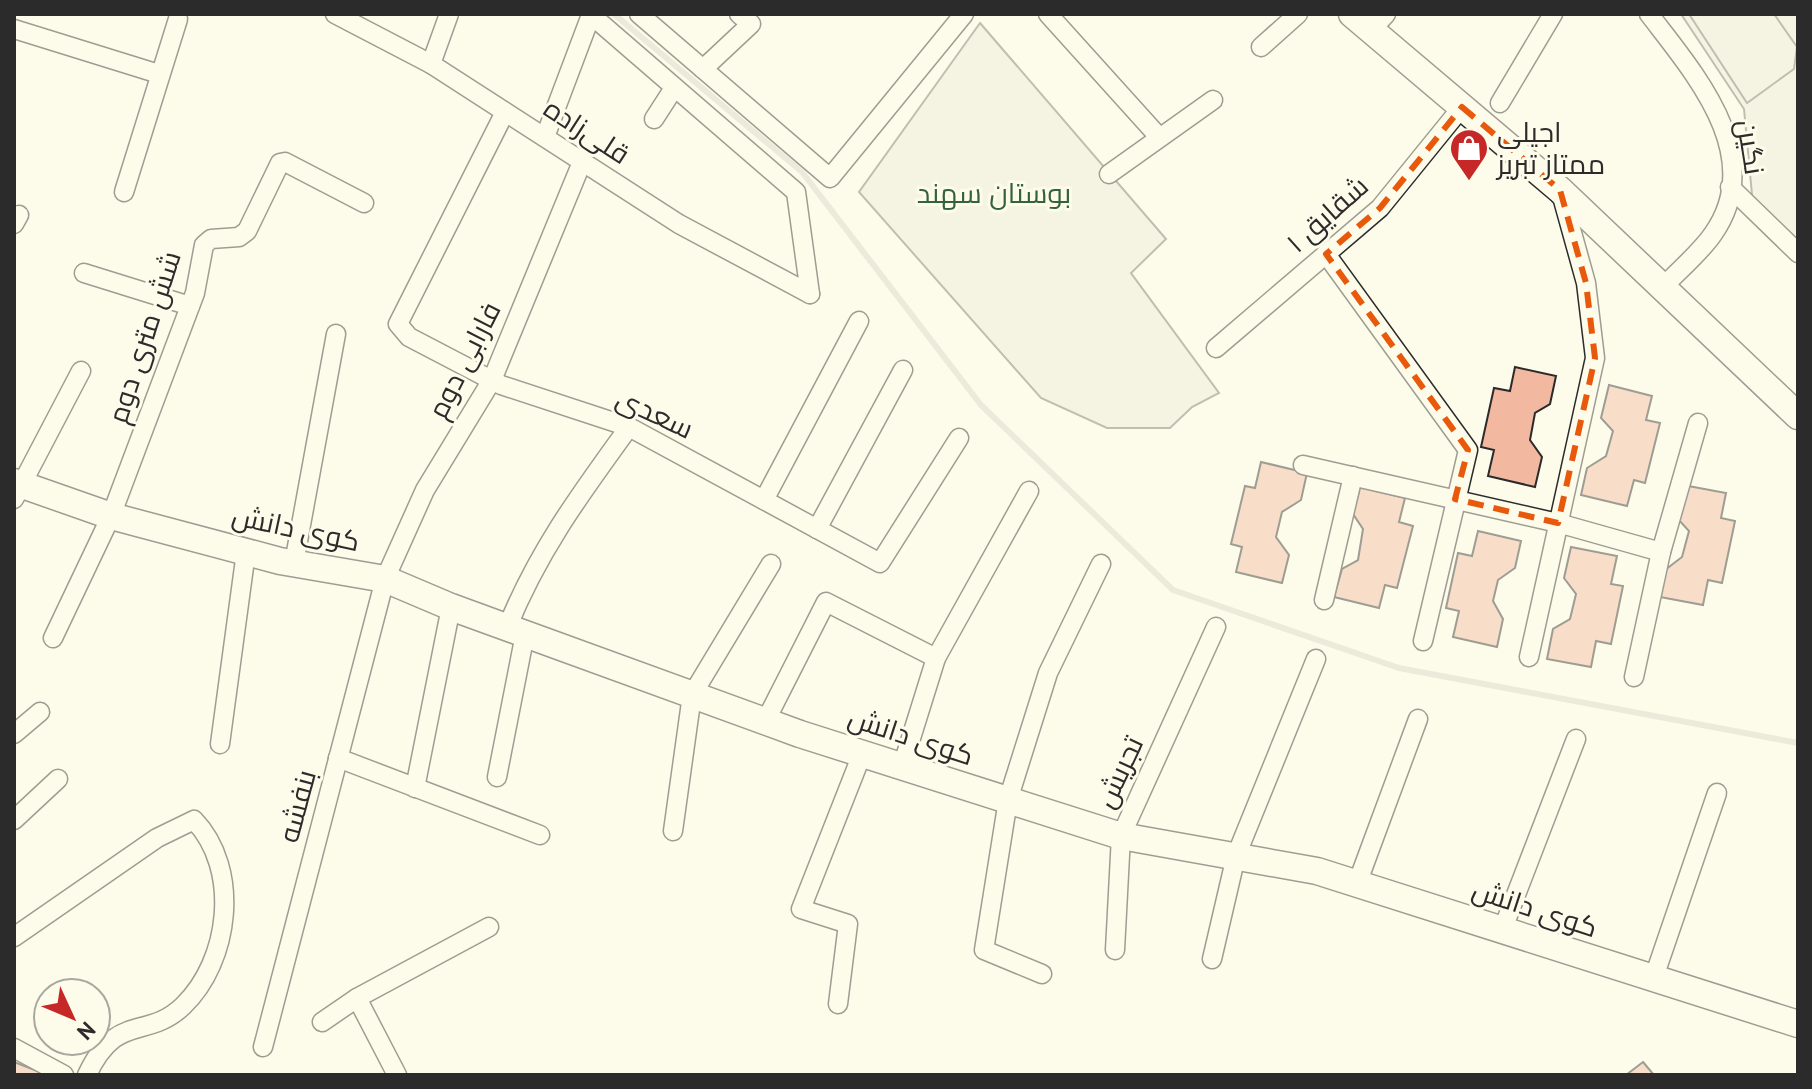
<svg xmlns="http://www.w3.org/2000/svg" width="1812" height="1089" viewBox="0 0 1812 1089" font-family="'PT Sans',Cairo,sans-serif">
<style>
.green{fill:#ecebdb;stroke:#74746e;stroke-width:2}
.parking{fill:#eceadb;stroke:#74746e;stroke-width:2}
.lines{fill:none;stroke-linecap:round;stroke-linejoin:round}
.stream{stroke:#d8d7c9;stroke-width:6}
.building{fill:#f2b8a0;stroke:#2b2b2b;stroke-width:2}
.street-casing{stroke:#2b2b2b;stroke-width:21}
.secondary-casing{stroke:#2b2b2b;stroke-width:29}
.street{stroke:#fdfbea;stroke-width:18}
.secondary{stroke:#fdfbea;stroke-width:26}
.marked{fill:none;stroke:#e8590c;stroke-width:6;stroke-dasharray:16 10;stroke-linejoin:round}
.labels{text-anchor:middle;stroke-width:6;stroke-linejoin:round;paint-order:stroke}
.street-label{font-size:28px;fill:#2b2b2b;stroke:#fdfbea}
.poi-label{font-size:28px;fill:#2b2b2b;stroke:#fdfbea;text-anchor:start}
.park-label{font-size:28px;fill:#34623c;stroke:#fdfbea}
</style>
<rect width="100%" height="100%" fill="#fdfbea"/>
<!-- green -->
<g class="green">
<path d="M1681,14H1798V242L1753,205L1744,109Z"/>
<path d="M980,23L1166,239L1131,273L1219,393L1192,407L1170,428H1107L1041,398L859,192Z"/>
</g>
<!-- parking -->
<path class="parking" d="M1689,14H1774L1797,47L1794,69L1747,103Z"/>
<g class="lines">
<!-- stream -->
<path class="stream" d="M614,14L802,172L981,405L1173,590L1399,668L1798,743"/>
</g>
<!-- building -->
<g class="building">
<path d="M1515,367L1556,376L1550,404L1535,413L1530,440L1542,457L1535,487L1488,476L1494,450L1481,447L1494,388L1510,391Z"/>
<path d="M1609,385L1652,396L1646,420L1660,423L1645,483L1634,480L1627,506L1581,495L1587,468L1606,456L1613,431L1601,418Z"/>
<path d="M1261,462L1307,473L1301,500L1282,512L1276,537L1289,555L1282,583L1236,572L1242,547L1231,544L1245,486L1255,488Z"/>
<path d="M1683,485L1726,493L1721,518L1735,521L1722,583L1708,580L1703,605L1660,597L1665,570L1682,557L1689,531L1677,518Z"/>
<path d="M1360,487L1405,498L1399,522L1413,526L1397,588L1385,585L1379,608L1334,597L1342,569L1358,560L1363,529L1353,514Z"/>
<path d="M1478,531L1521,541L1515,568L1498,580L1493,601L1503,619L1497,647L1453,637L1459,611L1446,608L1458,553L1472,556Z"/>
<path d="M1571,547L1617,556L1611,584L1623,586L1611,644L1596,641L1591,667L1547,659L1553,629L1570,619L1576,594L1564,578Z"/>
<path d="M14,1062L48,1075H14Z"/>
<path d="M1643,1062L1654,1075H1626Z"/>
</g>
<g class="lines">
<!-- street casing -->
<g class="street-casing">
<g id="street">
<path d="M335,14L431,64L679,224L810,294"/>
<path d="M590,14L796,192L810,294"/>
<path d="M639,14L830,178L964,14"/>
<path d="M1048,14L1159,137"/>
<path d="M1649,14C1694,73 1768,156 1713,234C1700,253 1679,270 1662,288"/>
<path d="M14,29L159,74"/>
<path d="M1371,30L1386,14"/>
<path d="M1261,47L1298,14"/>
<path d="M431,64L449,14"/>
<path d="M703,69L751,24L739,14"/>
<path d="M1500,103L1553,14"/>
<path d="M505,112L398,324L409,337L501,385L629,427L880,563L959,438"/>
<path d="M654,119L674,88"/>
<path d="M545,137L591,15"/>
<path d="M1109,174L1213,100"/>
<path d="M1730,187L1798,253"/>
<path d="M124,192L178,19"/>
<path d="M14,224L19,215"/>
<path d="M1326,254L1468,450L1423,641"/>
<path d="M84,273L190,306"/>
<path d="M1216,348L1380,208L1462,107"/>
<path d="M1303,465L1558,523L1661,552"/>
<path d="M14,499L81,371"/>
<path d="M764,500L859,321"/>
<path d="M817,529L903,370"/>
<path d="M294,563L336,334"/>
<path d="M1324,600L1353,476"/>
<path d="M507,628C538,551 581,493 629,427"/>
<path d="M53,638L111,516L195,293L204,245L211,239L239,237L247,231L280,163L285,162L364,203"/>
<path d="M1529,657L1595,358L1586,283L1561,193"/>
<path d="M1634,677L1661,552L1698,423"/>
<path d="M765,722L826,602L936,658"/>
<path d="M14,734L40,712"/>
<path d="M220,744L246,552"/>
<path d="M338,758L540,835"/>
<path d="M902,767L936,658L1029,491"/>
<path d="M497,777L525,634"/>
<path d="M415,788L451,607"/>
<path d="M14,820L58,779"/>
<path d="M673,831L692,695L771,564"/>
<path d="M1357,884L1418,719"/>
<path d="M1502,931L1576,739"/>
<path d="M14,937L157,838L194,820C241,869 230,961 183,1006C146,1041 117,1011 87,1075"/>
<path d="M1115,950L1121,836L1216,627"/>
<path d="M1212,959L1236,856L1316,659"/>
<path d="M1042,974L984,950L1008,800L1048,673L1101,564"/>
<path d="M1653,980L1717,793"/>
<path d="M357,998L397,1075"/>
<path d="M838,1004L848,924L801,909L862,754"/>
<path d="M322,1022L357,998L489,927"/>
<path d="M263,1047L385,579L425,490L492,380L582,162"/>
<path d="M14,1048L64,1075"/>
</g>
</g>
<!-- secondary casing -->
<g class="secondary-casing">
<g id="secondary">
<path d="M1352,14L1560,190L1798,416"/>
<path d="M14,482L111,516L280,561L385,579L451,607L800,734L1121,836L1317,871L1798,1024"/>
</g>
</g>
<!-- street -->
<use href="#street" class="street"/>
<!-- secondary -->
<use href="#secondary" class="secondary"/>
</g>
<!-- marked area -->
<path d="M0 0H1812V1089H0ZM1462,107L1560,190L1586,283L1595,358L1558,523L1455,499L1468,450L1326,254L1380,208Z" fill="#fdfbea" fill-opacity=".55" fill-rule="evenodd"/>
<path class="marked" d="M1462,107L1560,190L1586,283L1595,358L1558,523L1455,499L1468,450L1326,254L1380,208Z"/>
<!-- icons -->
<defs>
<g id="shop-pin" transform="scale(2)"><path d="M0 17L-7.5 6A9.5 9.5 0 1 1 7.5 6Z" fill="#c62828" stroke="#fdfbea"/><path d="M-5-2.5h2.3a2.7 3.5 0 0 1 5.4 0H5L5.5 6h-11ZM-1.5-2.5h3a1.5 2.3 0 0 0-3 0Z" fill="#fff"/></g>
</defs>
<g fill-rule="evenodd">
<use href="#shop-pin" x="1469" y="148"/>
</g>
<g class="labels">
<!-- street labels -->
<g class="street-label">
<text transform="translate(587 131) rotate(33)" y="10">قلی‌زاده</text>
<text transform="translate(1751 147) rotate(81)" y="10">نگین</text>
<text transform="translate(1327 214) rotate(-42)" y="10">شقایق ۱</text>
<text transform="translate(144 337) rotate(-72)" y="10">شش متری دوم</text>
<text transform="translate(464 360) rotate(-63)" y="10">فارابی دوم</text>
<text transform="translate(655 413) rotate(25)" y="10">سعدی</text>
<text transform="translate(296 528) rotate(12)" y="10">کوی دانش</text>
<text transform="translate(911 736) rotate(18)" y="10">کوی دانش</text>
<text transform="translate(1119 772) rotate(-65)" y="10">تجریش</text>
<text transform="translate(297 806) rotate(-75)" y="10">بنفشه</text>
<text transform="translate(1535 908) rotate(18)" y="10">کوی دانش</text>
</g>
<!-- poi labels -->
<g class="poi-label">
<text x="1497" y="142">اجیلی<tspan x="1497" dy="32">ممتاز تبریز</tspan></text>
</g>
<!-- park labels -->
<g class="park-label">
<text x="994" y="203">بوستان سهند</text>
</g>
</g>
<!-- border -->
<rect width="1812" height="1089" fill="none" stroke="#2b2b2b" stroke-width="32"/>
<!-- north arrow -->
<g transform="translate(72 1017) rotate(134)"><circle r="38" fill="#fdfbea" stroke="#a9a89e" stroke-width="2"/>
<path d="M0-6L14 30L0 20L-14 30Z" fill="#c62828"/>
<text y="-12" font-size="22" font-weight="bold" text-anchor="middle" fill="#2b2b2b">N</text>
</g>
</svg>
